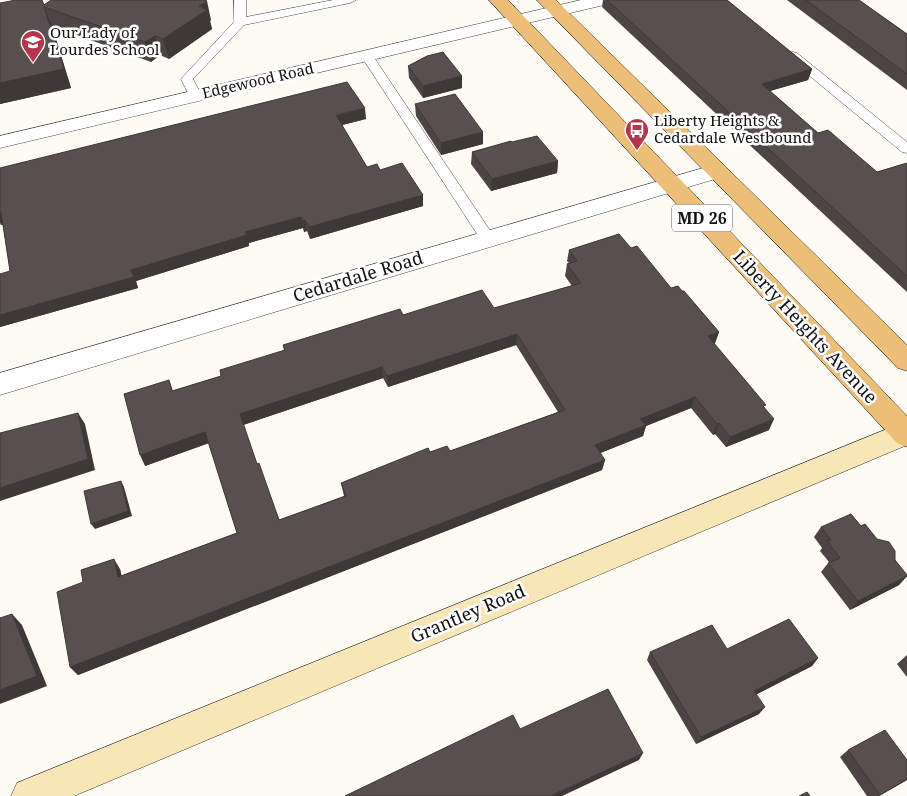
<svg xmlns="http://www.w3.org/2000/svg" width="907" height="796" viewBox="0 0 907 796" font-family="'Noto Serif',serif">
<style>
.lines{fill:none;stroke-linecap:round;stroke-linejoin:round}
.lane-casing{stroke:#444;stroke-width:1}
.street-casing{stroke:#444;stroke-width:1}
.secondary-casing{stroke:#333;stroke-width:1}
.primary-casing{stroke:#222;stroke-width:1}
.lane{fill:#fff;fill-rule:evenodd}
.street{fill:#fff;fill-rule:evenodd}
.secondary{fill:#f8e7b6;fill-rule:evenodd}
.primary{fill:#ecbe77;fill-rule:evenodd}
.wall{fill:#4c4543;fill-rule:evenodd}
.shaded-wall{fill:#3e3837}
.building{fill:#58504e;stroke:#3e3837;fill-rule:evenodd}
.labels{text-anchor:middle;stroke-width:5;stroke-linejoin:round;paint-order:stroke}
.far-poi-label{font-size:15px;fill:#111;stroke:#fff;text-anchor:start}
.far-street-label{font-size:15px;fill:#111;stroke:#fff}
.shield{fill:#fff;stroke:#585858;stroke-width:1}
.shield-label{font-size:16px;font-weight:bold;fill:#111}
.street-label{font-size:18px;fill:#111;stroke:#fff}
</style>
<rect width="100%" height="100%" fill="#fefbf5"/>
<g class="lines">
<!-- lane casing -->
<g class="lane-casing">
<g id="lane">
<path d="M234,0H246V17L333,0H356L350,3L244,25L193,79L202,96L201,99H191L181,79L234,22Z"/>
<path d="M367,52L373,56L493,235L496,239L493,243H483L361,56Z"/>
<path d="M793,52L797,53L907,142V153L902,152L789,59L787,56L789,53Z"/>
</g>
</g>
<!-- street casing -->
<g class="street-casing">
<g id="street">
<path d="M581,0H613L610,4L604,5L0,148V136Z"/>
<path d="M717,164L725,166L728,171L725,176L0,395V373Z"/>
</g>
</g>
<!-- secondary casing -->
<g class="secondary-casing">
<path id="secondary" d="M907,421V445L74,796H11L17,783Z"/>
</g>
<!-- primary casing -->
<g class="primary-casing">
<g id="primary">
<path d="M489,0H508L907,416V447L897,443Z"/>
<path d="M537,0H556L907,345V371L898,368Z"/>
</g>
</g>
<!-- lane -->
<use href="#lane" class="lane"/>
<!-- street -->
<use href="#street" class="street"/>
<!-- secondary -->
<use href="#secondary" class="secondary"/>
<!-- primary -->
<use href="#primary" class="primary"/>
</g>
<!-- wall -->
<g class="wall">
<path d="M603,0H727L812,69L808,80L770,91L818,133L877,172L907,163V292L602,7Z"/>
<path d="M787,0H859L907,34V90Z"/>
<path d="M0,3L44,4L211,20L210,21L212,29L169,59L160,55L151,62L52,26L71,88L0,104Z"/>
<path d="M408,66L462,76V88L423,98L409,78Z"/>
<path d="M415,104L483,132V144L441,155L416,116Z"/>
<path d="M366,119L342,125L367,167L380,170L423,195V206L310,239L307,231L304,232L303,228L249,243V246L136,281L138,288L0,327V274L10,271L3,225H1L0,222V168Z"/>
<path d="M512,142L558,161L557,173L491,191L471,164L472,152Z"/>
<path d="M631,248L671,288L719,332L715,343L714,344L764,408L769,430L726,447L715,434L713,435L691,408L646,426L643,436L600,453L605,460L602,470L78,675L70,667L83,582L120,569L121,576L237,533L209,443L145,466L169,380L173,391L221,376L284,350L283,345L403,315L494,308L572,286L565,276L567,264L569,263L567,261L569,250ZM516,345L558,412L450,451L430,452L341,483L344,496L279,520L257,464L243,425L383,378L388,387Z"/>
<path d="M861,526L895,560L907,576L899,585L850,610L821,572L829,562L820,551L822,548L814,537L821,527Z"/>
<path d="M727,649L818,658L812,666L757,694L759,714L696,744L647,660L650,652Z"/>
<path d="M907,655V677L897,664Z"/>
<path d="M848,750L907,760V780L879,796H867L840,757Z"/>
</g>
<!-- shaded-wall -->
<g class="shaded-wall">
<path d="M207,1L211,20L210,21L212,29L169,59L163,39L199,6Z"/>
<path d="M44,7L52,26L71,88L0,104V83Z"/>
<path d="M155,36L160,55L151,62L145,42Z"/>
<path d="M812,69L808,80L759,94L762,84Z"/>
<path d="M462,76V88L423,98V86Z"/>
<path d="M365,108L366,119L338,126L336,115Z"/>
<path d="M483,132V144L441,155V143Z"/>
<path d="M558,161L557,173L491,191L492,179Z"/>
<path d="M423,195V206L310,239L309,227Z"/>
<path d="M1,212L7,224L1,225L0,222V213Z"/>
<path d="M301,217L303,228L249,243V246L136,281L138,288L0,327V315L131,270L245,232Z"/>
<path d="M305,220L307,231L304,232L303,221Z"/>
<path d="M719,332L715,343L704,348L708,336Z"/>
<path d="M517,334L516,345L388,387L387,376Z"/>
<path d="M382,367L383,378L243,425L240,414Z"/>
<path d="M695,397L691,408L646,426L643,436L593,456L595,445L640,419Z"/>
<path d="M78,413L85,424L95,470L0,501V488Z"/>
<path d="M774,419L769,430L726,447L730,437Z"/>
<path d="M719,423L715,434L713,435L717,424Z"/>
<path d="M205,432L209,443L145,466L140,455Z"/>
<path d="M605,460L602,470L78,675L70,667Z"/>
<path d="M121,481L124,487L132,516L95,529L91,524Z"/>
<path d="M114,559L120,569L124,586L118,577Z"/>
<path d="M907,576L899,585L850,610L858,601Z"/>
<path d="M12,614L22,625L47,686L0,704V690Z"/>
<path d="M818,658L812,666L749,698L754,691Z"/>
<path d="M765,707L759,714L696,744L701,737Z"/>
<path d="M643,753L639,760L562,796H552V795Z"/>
<path d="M907,779V780L879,796H878Z"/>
</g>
<!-- building -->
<g class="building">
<path d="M16,0H42L44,5L51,0H204L207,1L199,6L207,10L163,39L155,36L145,42L44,7L64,69L0,83V3Z"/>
<path d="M607,0H727L812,69L762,84L818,133L828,130L877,172L907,163V276Z"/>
<path d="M806,0H859L907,34V74Z"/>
<path d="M443,52L462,76L423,86L408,66L427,56Z"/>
<path d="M347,82L365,108L336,115L367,167L377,164L380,170L402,163L423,195L309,227L305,220L303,221L301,217L245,232L247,235L131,270L134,277L0,315V274L10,271L1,212L0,213V168Z"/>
<path d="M455,94L483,132L441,143L415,104Z"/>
<path d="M537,136L558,161L492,179L472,152L511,141L512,142Z"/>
<path d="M619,234L631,248L637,246L671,288L678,286L682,291H684L719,332L708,336L766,405L763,406L774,419L730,437L719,423L717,424L695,397L640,419L646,425L595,445L605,460L70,667L57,592L83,582L81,570L114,559L118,577L237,533L205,432L140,455L124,394L169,380L172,391L221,376L220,370L285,350L283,345L400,309L403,315L482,290L494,308L581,283L567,264L577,261L569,250ZM517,334L565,410L450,451L447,446L430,452L428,448L341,483L346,496L279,520L259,463L257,464L240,414L382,367L387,376Z"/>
<path d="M78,413L88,459L0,488V433Z"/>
<path d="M121,481L128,511L91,524L84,491Z"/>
<path d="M851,514L861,526L865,524L877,539L889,542L895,551V560L907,575V576L858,601L828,563L840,558L827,541L831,540L821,527Z"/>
<path d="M12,614L37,676L0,690V618Z"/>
<path d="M789,619L818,658L754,691L765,707L701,737L650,652L712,625L727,649Z"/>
<path d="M608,689L643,753L552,795L553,796H345L513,715L520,729Z"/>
<path d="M885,730L907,760V779L880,795L848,750Z"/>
<path d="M807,792L810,796H799Z"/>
</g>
<!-- icons -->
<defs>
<g id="school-pin" transform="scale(1.25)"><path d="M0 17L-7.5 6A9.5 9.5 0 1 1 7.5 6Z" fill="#b5344e" stroke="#fff"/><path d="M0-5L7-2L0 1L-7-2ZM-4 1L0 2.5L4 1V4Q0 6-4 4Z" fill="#fff"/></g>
<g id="bus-pin" transform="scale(1.25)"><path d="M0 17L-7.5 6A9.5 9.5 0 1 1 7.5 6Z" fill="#b5344e" stroke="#fff"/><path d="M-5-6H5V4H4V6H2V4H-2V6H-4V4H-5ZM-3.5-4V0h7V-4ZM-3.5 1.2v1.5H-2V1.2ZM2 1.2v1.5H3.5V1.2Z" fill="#fff"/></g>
</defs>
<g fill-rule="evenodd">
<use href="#school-pin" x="33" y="42"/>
<use href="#bus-pin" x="637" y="130"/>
</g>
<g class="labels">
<!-- far-poi labels -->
<g class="far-poi-label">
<text x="50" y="38">Our Lady of<tspan x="50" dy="17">Lourdes School</tspan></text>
<text x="654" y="126">Liberty Heights &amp;<tspan x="654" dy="17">Cedardale Westbound</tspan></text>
</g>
<!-- far-street labels -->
<g class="far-street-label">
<text transform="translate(258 81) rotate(-13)" y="5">Edgewood Road</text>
</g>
<!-- shield labels -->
<rect class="shield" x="672" y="204.5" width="60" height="27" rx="4"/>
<g class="shield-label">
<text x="702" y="224">MD 26</text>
</g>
<!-- street labels -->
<g class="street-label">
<text transform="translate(358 277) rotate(-17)" y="6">Cedardale Road</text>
<text transform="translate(805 327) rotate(47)" y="6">Liberty Heights Avenue</text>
<text transform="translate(468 614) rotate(-23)" y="6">Grantley Road</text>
</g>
</g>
</svg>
